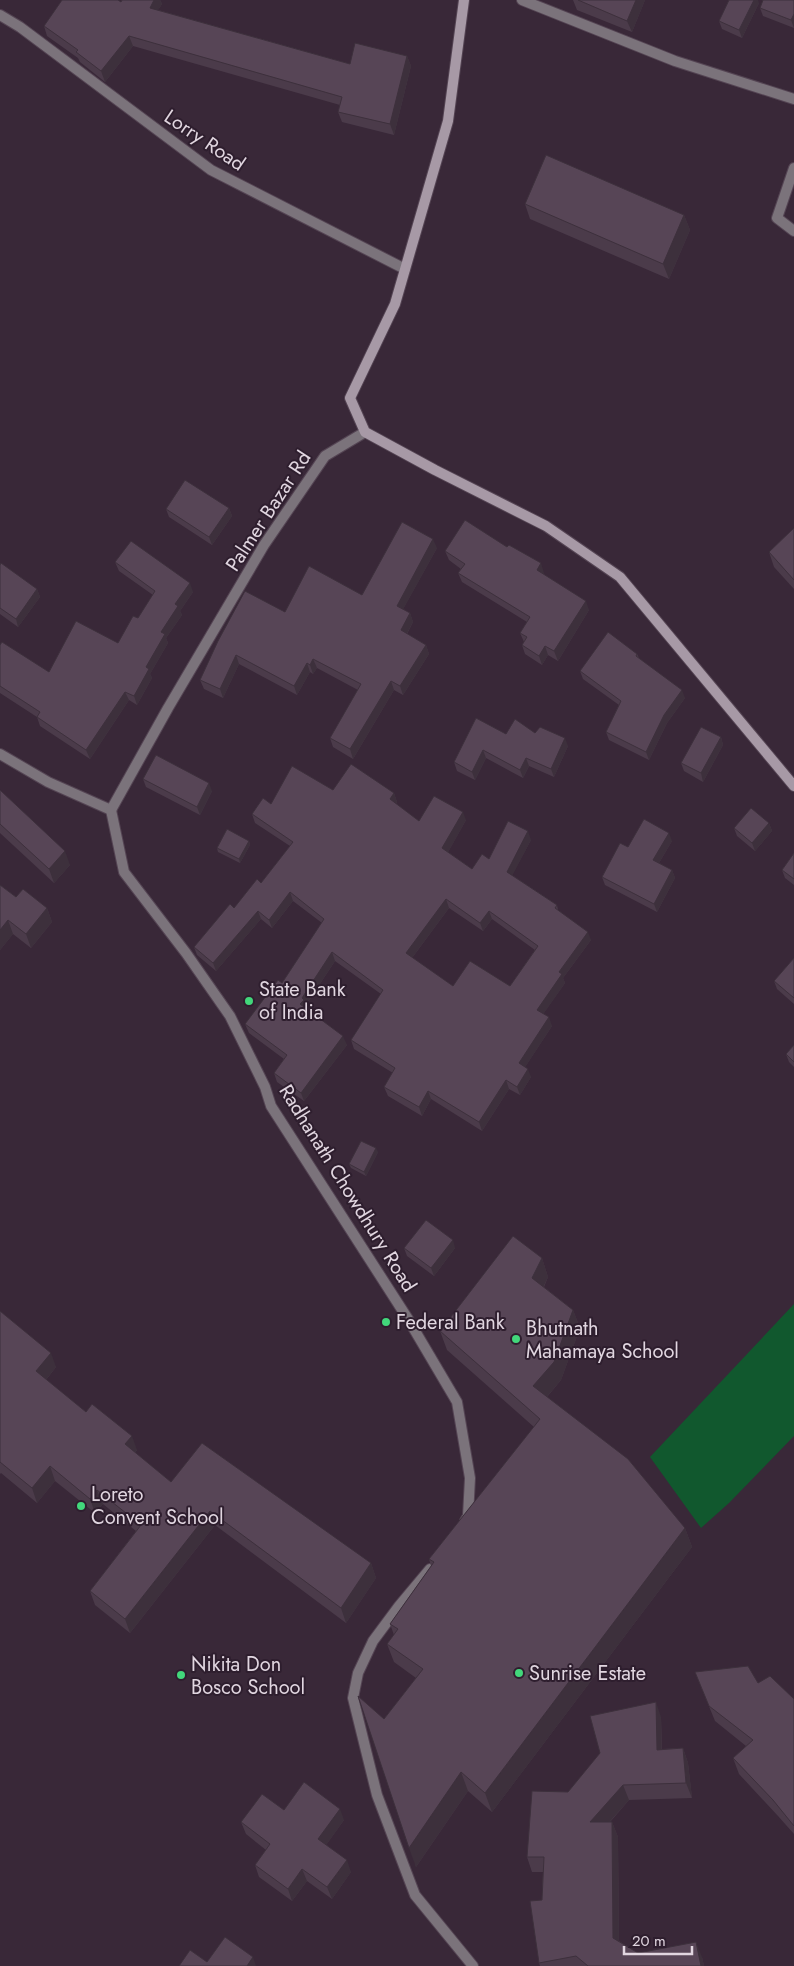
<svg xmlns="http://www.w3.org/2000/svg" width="794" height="1966" viewBox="0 0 794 1966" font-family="Jost,sans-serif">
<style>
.green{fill:#11582e}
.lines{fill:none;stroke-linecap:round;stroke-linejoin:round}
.minor-casing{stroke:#544453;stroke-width:12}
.tertiary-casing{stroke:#544453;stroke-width:12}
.secondary-casing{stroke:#544453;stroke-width:12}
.minor{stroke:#7b737b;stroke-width:10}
.tertiary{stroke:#7b737b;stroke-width:10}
.secondary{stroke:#a799a6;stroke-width:10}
.wall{fill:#4b3b4a;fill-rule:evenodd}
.shaded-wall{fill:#3d303c}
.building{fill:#574556;stroke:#3d303c;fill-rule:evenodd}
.poi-dot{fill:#42d77b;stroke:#2e1e2e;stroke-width:2}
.labels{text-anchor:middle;stroke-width:4;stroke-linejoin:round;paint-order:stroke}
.street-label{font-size:20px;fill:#e1d6e0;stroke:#2e1e2e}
.poi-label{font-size:20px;fill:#e1d6e0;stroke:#2e1e2e;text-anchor:start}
</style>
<rect width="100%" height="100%" fill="#392838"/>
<!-- green -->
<path class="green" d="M794,1304V1436L729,1503L701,1528L650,1457Z"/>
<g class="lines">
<!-- minor casing -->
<g class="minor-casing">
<path id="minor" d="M0,15L20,27L211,170L405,269"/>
</g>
<!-- tertiary casing -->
<g class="tertiary-casing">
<g id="tertiary">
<path d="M522,0L675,61L794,99"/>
<path d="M794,168L777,218L794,231"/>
<path d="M0,754L48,782L111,810"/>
<path d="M111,810L124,872L186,953L230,1016L265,1087L271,1106L408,1319L457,1402L470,1478L468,1516L465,1521"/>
<path d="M111,810L168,708L264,545L325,456L365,432"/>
<path d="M430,1569L399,1606L373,1641L358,1673L353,1698L377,1795L415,1895L473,1966"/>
</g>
</g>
<!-- secondary casing -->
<g class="secondary-casing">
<path id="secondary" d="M464,0L448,121L395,304L350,398L365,432L435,470L546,526L620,577L794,786"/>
</g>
<!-- minor -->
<use href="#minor" class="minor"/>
<!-- tertiary -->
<use href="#tertiary" class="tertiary"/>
<!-- secondary -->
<use href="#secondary" class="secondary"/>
</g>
<!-- wall -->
<g class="wall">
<path d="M122,0H160L162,4L158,10L350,64L407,56L411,66L394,135L342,122L338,112L340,105L133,46L105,82L80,62L78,58L47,36L44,26L121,2Z"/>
<path d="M573,0H645L632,32L577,10Z"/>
<path d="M794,0V28L763,16L760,8Z"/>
<path d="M759,3L742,38L722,29L719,21Z"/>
<path d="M525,204L684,215L690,230L669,279L530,219Z"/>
<path d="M229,508L232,516L212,545L169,517L166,509Z"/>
<path d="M794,528V589L774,567L769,552Z"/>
<path d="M437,548L403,609L410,613L413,622L407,634L426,645L429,654L403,695L394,690L353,759L333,747L330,738L358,690L317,668L313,674L310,672L297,695L239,664L223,698L204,689L200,680L285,612L362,595Z"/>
<path d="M445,551L544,573L543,574L589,610L558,661L548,655L542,665L525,654L522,645L524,642L520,633L527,622L462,582L458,573L461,569L449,560Z"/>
<path d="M115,562L193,592L180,611L182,615L166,638L168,643L150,674L152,678L137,705L129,700L90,759L40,726L37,717L0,693V645L49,672L118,643L138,618L153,595L119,571Z"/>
<path d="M0,565L37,589L40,597L18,627L0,614Z"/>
<path d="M637,654L639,658L685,698L667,723L649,760L609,740L606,732L619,705L583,679L580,671Z"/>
<path d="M535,733L568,746L554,777L529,766L523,778L486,758L475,780L457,771L454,762L506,734Z"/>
<path d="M721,737L723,745L703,782L684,771L681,763Z"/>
<path d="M143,779L212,791L200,815L146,787Z"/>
<path d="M0,790L70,865L54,883L0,833Z"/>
<path d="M333,790L394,793L397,802L396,804L419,821L466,820L448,852L472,869L489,859L531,840L512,875L557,905L558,910L591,940L563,978L565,983L543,1014L552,1026L525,1067L531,1077L520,1095L509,1089L482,1131L431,1099L422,1116L388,1096L384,1087L393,1073L354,1049L351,1040L381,994L335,961L306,1005L307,1008L306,1009L347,1045L304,1101L277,1082L274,1073L284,1059L249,1033L245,1024L282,983L322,923L293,901L272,928L261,919L216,971L197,955L194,947L261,883L290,846L255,823L252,814L271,804ZM449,908L483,931L492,919L535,950L510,986H453L412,958Z"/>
<path d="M769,823L772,831L755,851L737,836L734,828Z"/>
<path d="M249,841L250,845L240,863L218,852L217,848Z"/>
<path d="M672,841L659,863L672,870L675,878L657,912L605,885L602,877L628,847Z"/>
<path d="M794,853V885L785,878L782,870Z"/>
<path d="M0,885L16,897L47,908L52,922L31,948L13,934L0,950Z"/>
<path d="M794,958V1004L777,989L774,981Z"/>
<path d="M794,1045V1067L789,1062L786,1054Z"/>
<path d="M378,1152L366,1176L351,1168L349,1164Z"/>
<path d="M404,1248H455L434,1276L407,1256Z"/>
<path d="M542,1258L548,1277L544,1287L573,1310L580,1328L561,1380L547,1397L685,1528L692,1547L492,1812L468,1791L416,1867L384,1719L416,1678L394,1662L387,1644L394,1635L390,1624L431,1566L429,1559L534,1427L447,1350L440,1331Z"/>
<path d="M0,1311L56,1367L46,1380L86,1412L137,1450L135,1453L171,1482L371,1563L376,1578L346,1623L215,1525L130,1633L95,1605L90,1591L136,1531L103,1504L95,1513L55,1481L37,1503L1,1473L0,1474Z"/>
<path d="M695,1672L758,1683L794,1699V1834L778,1816L739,1774L733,1758L746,1746L715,1721Z"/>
<path d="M661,1717L662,1749L683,1748L688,1763L692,1798L629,1800L610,1822H612L618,1837L619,1941L638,1953L702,1957L704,1966H540L539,1963L543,1872H532L527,1857L568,1792Z"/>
<path d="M284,1810L344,1820L326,1845L351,1872L332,1899L307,1881L292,1901L259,1877L255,1865L266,1850L246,1834L241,1822Z"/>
</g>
<!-- shaded-wall -->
<g class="shaded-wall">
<path d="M154,0H160L162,4L153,18L150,8Z"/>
<path d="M636,0H645L632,32L627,21Z"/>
<path d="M754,0H758L759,3L742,38L739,30Z"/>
<path d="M794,14V28L791,20Z"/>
<path d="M129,36L133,46L105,82L101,71Z"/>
<path d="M407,56L411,66L394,135L390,124Z"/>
<path d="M684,215L690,230L669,279L663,264Z"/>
<path d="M229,508L232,516L212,545L209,537Z"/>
<path d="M433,539L437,548L400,615L397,606Z"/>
<path d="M541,563L544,573L540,580L537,570Z"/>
<path d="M190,583L193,592L180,611L182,615L166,638L168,643L150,674L152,678L137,705L134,696L146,667L161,632L175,604Z"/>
<path d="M37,589L40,597L18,627L16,619Z"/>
<path d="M586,601L589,610L558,661L554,651Z"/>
<path d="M410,613L413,622L404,639L401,630Z"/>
<path d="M426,645L429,654L403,695L400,686Z"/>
<path d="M545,646L548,655L542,665L539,656Z"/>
<path d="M236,655L239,664L223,698L220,689Z"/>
<path d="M313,659L317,668L313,674L310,665Z"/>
<path d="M307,663L310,672L297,695L294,686Z"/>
<path d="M391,681L394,690L353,759L350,749Z"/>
<path d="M682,690L685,698L667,723L649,760L646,752L664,715Z"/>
<path d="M125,692L129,700L90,759L86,750Z"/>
<path d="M721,737L723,745L703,782L701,773Z"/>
<path d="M565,738L568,746L554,777L551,769Z"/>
<path d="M483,750L486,758L475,780L472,772Z"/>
<path d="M526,758L529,766L523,778L520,770Z"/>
<path d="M209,783L212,791L200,815L197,807Z"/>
<path d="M394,793L397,802L393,808L390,799Z"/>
<path d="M463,812L466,820L446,856L442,848Z"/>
<path d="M769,823L772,831L755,851L752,843Z"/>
<path d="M528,831L531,840L510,880L507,872Z"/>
<path d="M669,833L672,841L656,868L653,860Z"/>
<path d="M249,841L250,845L240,863L239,859Z"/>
<path d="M65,851L70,865L54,883L49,869Z"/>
<path d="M672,870L675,878L657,912L654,904Z"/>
<path d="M290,892L293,901L272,928L269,920Z"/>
<path d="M446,899L449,908L409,962L406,953Z"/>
<path d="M47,908L52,922L31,948L26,934Z"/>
<path d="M258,911L261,919L216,971L213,963Z"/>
<path d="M489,911L492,919L483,931L480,923Z"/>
<path d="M8,920L13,934L0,950V930Z"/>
<path d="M588,932L591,940L563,978L565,983L540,1019L537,1010L559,972Z"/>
<path d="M332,952L335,961L306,1005L307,1008L304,1013L300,1004L302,998Z"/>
<path d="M549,1017L552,1026L522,1072L519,1063Z"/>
<path d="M343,1036L347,1045L304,1101L301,1093Z"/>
<path d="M528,1069L531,1077L520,1095L517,1087Z"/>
<path d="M506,1080L509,1089L482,1131L479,1122Z"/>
<path d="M428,1091L431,1099L422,1116L419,1107Z"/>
<path d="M376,1148L378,1152L366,1176L364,1172Z"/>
<path d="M453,1240L455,1248L434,1276L431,1268Z"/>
<path d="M542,1258L548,1277L539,1296L532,1278Z"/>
<path d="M573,1310L580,1328L561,1380L540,1405L533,1386Z"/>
<path d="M51,1353L56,1367L41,1386L36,1371Z"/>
<path d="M132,1436L137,1450L130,1459L125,1444Z"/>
<path d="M50,1466L55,1481L37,1503L32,1488Z"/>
<path d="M97,1490L103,1504L95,1513L90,1499Z"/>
<path d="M210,1511L215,1525L130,1633L125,1619Z"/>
<path d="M685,1528L692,1547L492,1812L485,1793Z"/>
<path d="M371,1563L376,1578L346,1623L341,1608Z"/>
<path d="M656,1702L661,1717L662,1765L657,1750Z"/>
<path d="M683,1748L688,1763L692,1798L686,1783Z"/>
<path d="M461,1772L468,1791L416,1867L409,1848Z"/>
<path d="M623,1785L629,1800L596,1837L590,1822Z"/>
<path d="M340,1809L344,1820L322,1851L318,1839Z"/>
<path d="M612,1822L618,1837L619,1953L613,1938Z"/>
<path d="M347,1860L351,1872L332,1899L327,1887Z"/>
<path d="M302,1869L307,1881L292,1901L288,1889Z"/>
<path d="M696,1942L702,1957L704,1966H701Z"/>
<path d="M253,1957L256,1966H247Z"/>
</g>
<!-- building -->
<g class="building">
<path d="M62,0H118L121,2L122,0H154L150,8L350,64L355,43L407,56L390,124L338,112L342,97L129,36L101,71L76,52L78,50L44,26Z"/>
<path d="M578,0H636L627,21Z"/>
<path d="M729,0H754L739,30L719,21Z"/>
<path d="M763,0H794V14L791,20L760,8Z"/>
<path d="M546,155L684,215L663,264L525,204Z"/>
<path d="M185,480L229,508L209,537L166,509Z"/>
<path d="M465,520L507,547L509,545L541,563L537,570L586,601L554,651L545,646L539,656L522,645L527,637L520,633L530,617L458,573L465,564L445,551Z"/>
<path d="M402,522L433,539L397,606L410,613L401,630L426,645L400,686L391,681L350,749L330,738L361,684L313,659L310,665L307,663L294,686L236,655L220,689L200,680L218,641L245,591L285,612L309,566L362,595Z"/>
<path d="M794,528V580L769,552Z"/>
<path d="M131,541L190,583L175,604L178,606L161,632L165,634L146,667L149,669L134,696L125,692L86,750L37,717L40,712L0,686V645L2,642L49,672L76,621L118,643L133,616L138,618L155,591L115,562Z"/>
<path d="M1,563L37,589L16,619L0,608V565Z"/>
<path d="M608,632L637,654L636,656L682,690L664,715L646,752L606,732L621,701L580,671Z"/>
<path d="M476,718L506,734L515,719L535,733L540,727L565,738L551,769L526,758L520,770L483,750L472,772L454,762Z"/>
<path d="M701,727L721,737L701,773L681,763Z"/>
<path d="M156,755L209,783L197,807L143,779Z"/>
<path d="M351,764L394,793L390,799L419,821L434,796L463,812L442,848L472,869L482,854L489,859L508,821L528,831L507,872L557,905L555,908L588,932L559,972L562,974L537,1010L549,1017L519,1063L528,1069L517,1087L506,1080L479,1122L428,1091L419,1107L384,1087L395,1068L351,1040L383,990L332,952L302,998L304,1000L300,1004L343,1036L301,1093L274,1073L287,1055L245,1024L278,980L282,983L324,919L290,892L269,920L258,911L213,963L194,947L230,904L234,908L257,879L261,883L293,842L252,814L263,798L271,804L292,766L333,790ZM446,899L480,923L489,911L538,946L510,986L470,961L453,986L406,953Z"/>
<path d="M0,790L65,851L49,869L0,824Z"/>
<path d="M751,808L769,823L752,843L734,828Z"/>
<path d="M644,819L669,833L653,860L672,870L654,904L602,877L620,843L628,847Z"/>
<path d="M227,829L249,841L239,859L217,848Z"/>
<path d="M794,853V879L782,870Z"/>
<path d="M0,885L16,897L23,889L47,908L26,934L8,920L0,930Z"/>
<path d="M794,958V998L774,981Z"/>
<path d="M794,1045V1062L786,1054Z"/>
<path d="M361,1141L376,1148L364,1172L349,1164Z"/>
<path d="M426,1220L453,1240L431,1268L404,1248Z"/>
<path d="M513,1236L542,1258L532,1278L573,1310L554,1362L533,1386L628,1459L685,1528L485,1793L461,1772L409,1848L358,1696L384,1719L423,1669L387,1644L398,1629L390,1624L434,1562L429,1559L540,1419L440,1331Z"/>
<path d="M0,1311L51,1353L36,1371L86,1412L92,1404L132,1436L125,1444L171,1482L202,1443L371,1563L341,1608L210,1511L125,1619L90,1591L141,1525L97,1490L90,1499L50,1466L32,1488L0,1462Z"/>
<path d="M748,1666L758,1683L770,1676L794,1699V1826L773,1800L733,1758L753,1740L709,1706L695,1672Z"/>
<path d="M656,1702L657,1750L683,1748L686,1783L623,1785L590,1822H612L613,1938L638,1953L696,1942L701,1966H588L576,1956L539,1963L530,1901L542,1900L544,1857H527L532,1791L568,1792L600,1753L590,1716Z"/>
<path d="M304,1782L340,1809L318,1839L347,1860L327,1887L302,1869L288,1889L255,1865L270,1844L241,1822L262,1794L284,1810Z"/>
<path d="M225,1937L253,1957L247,1966H179L190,1950L207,1962Z"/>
</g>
<!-- markers -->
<g class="poi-dot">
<circle cx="249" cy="1001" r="5"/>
<circle cx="386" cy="1322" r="5"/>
<circle cx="516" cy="1339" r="5"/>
<circle cx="81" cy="1506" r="5"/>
<circle cx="519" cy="1673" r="5"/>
<circle cx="181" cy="1675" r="5"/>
</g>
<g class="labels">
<!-- street labels -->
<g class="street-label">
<text transform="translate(205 140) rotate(34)" y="7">Lorry Road</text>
<text transform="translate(268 511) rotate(-57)" y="7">Palmer Bazar Rd</text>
<text transform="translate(348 1188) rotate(58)" y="7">Radhanath Chowdhury Road</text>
</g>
<!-- poi labels -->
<g class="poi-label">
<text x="259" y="996">State Bank<tspan x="259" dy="23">of India</tspan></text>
<text x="396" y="1329">Federal Bank</text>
<text x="526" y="1335">Bhutnath<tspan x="526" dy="23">Mahamaya School</tspan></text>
<text x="91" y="1501">Loreto<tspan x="91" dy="23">Convent School</tspan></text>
<text x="191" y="1671">Nikita Don<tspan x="191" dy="23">Bosco School</tspan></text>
<text x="529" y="1680">Sunrise Estate</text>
</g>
</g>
<!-- scale -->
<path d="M624 1946v8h68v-8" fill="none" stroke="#e1d6e0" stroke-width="2.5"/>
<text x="632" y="1946" font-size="15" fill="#e1d6e0" stroke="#2e1e2e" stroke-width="4" paint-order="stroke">20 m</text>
</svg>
